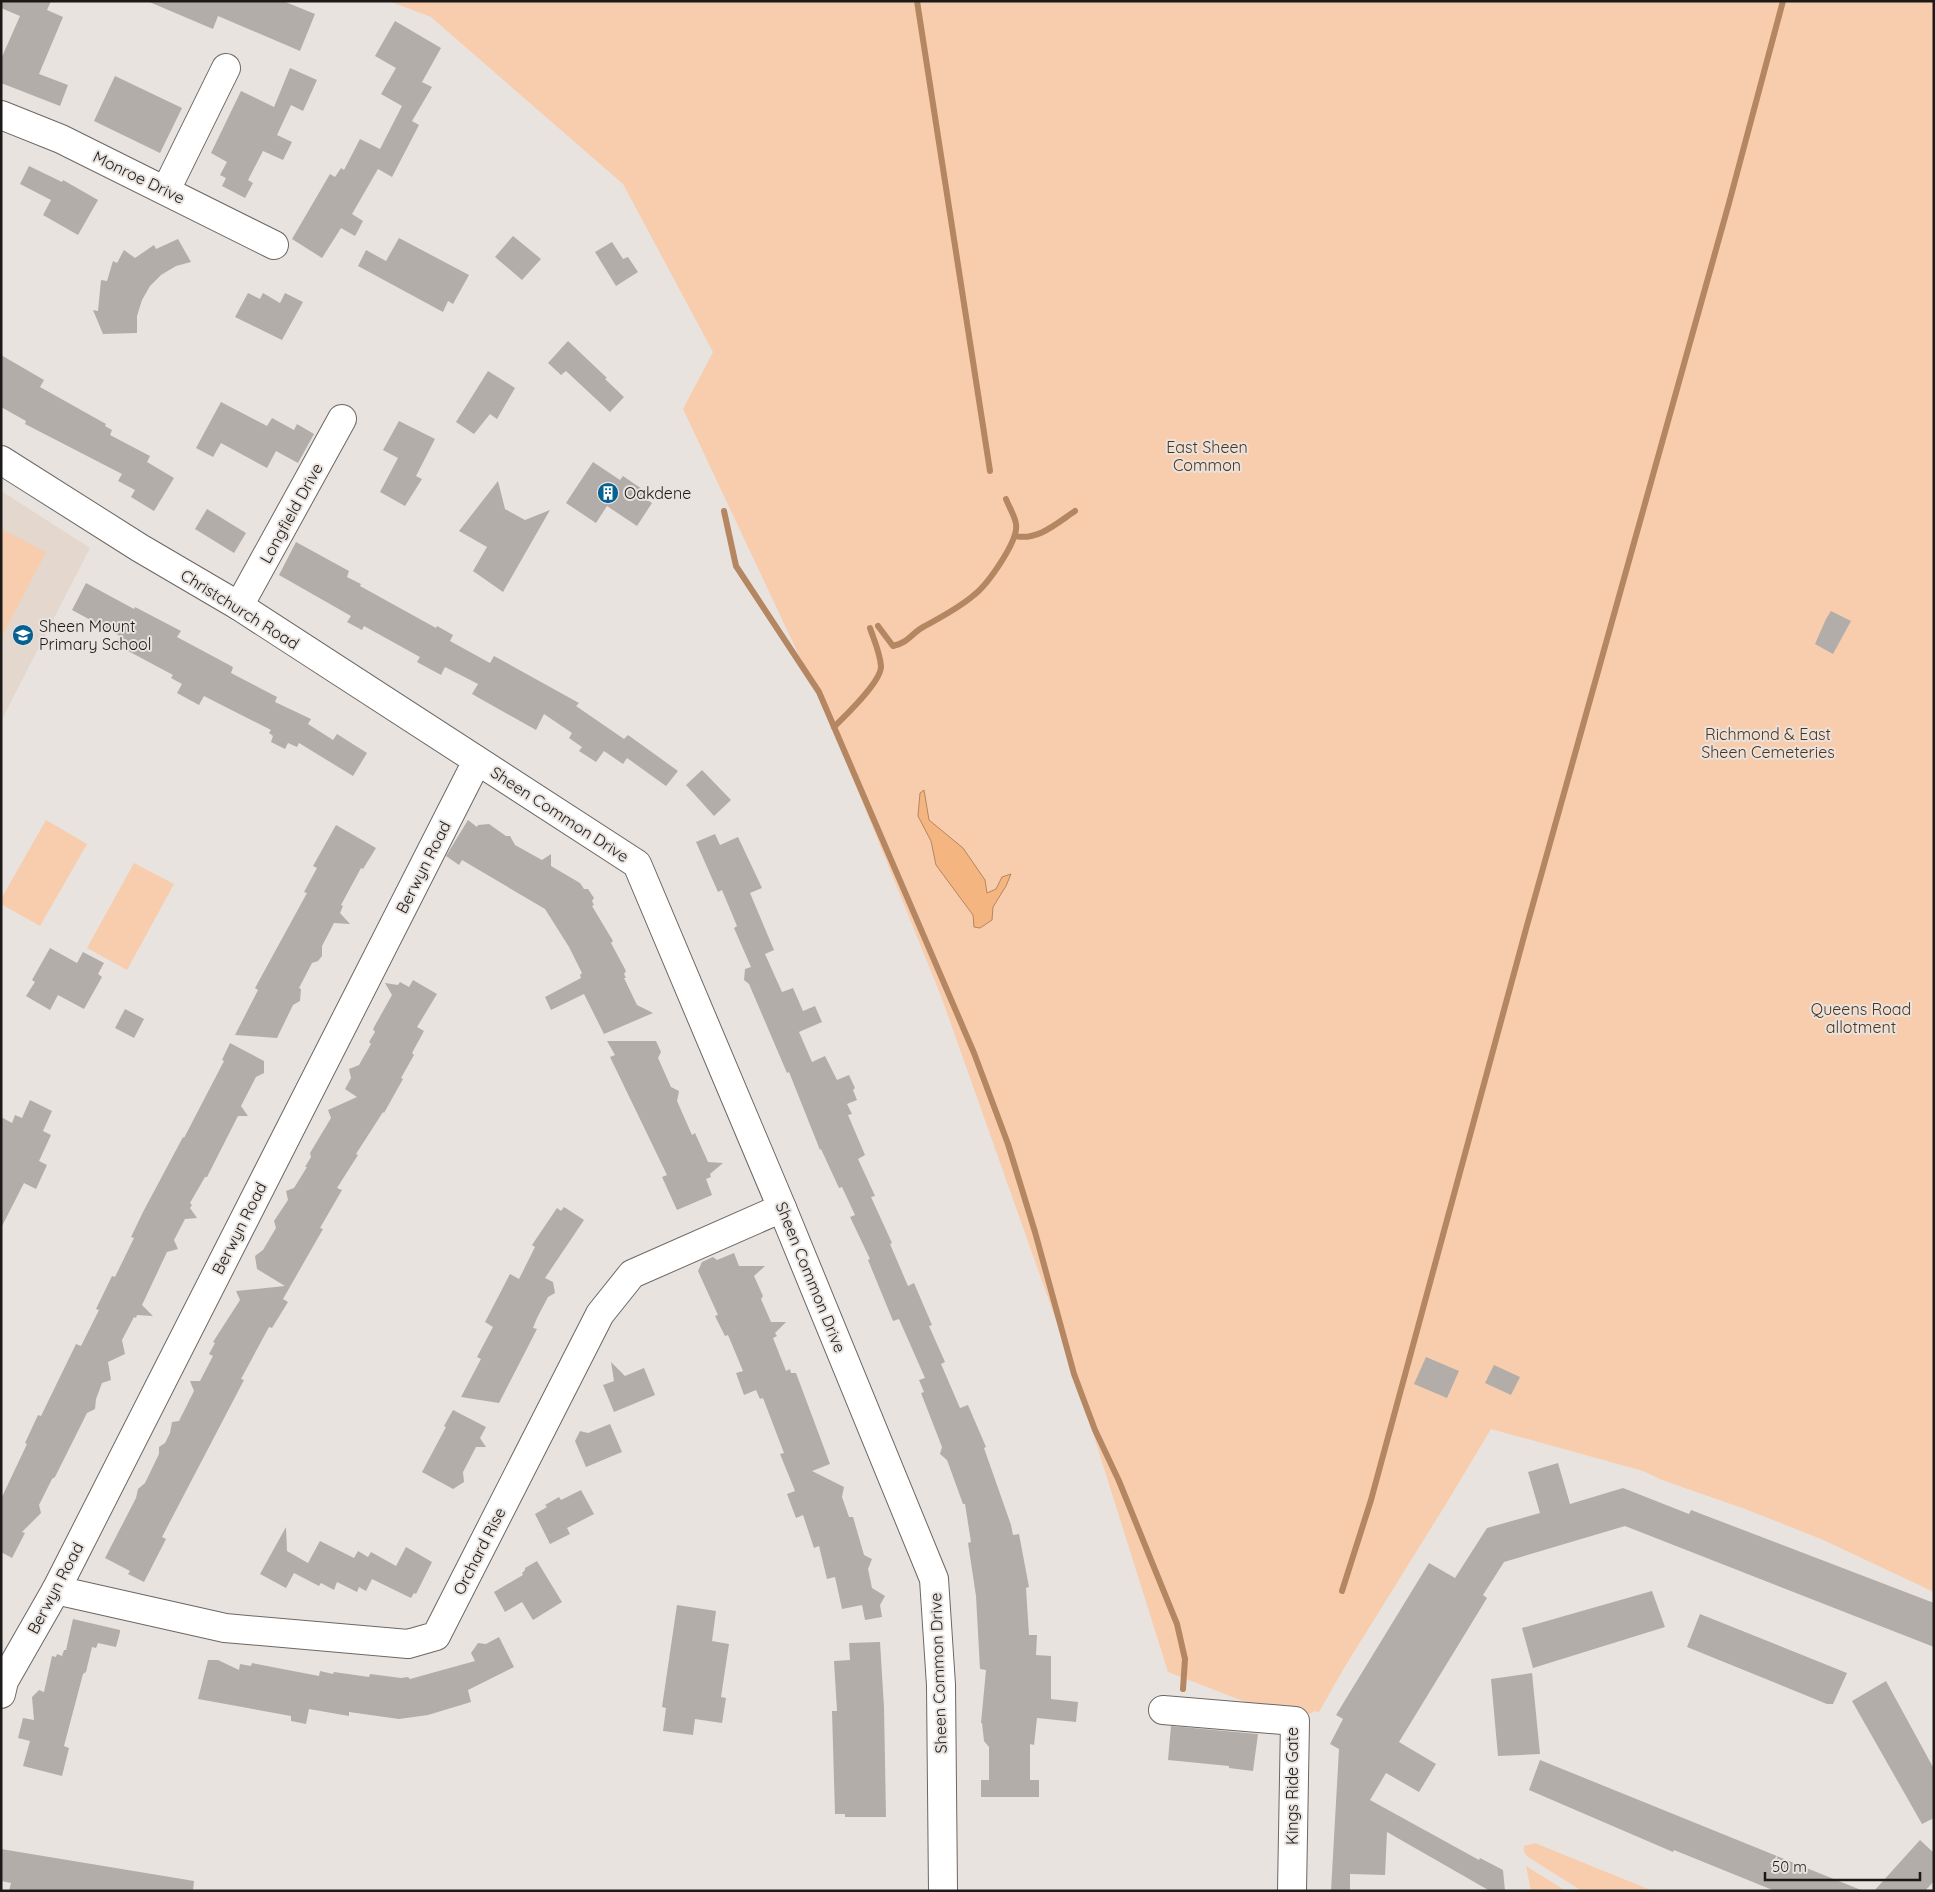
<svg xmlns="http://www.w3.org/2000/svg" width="1935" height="1892" viewBox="0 0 1935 1892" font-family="Quicksand,sans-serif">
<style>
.built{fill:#e3d7ce}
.green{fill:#f7cdad}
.water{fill:#f5b580;stroke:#b48661}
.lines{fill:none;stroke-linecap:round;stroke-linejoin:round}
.stream{stroke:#b48661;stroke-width:6}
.building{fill:#b2ada9}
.minor-casing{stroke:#6c6764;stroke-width:30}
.minor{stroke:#fff;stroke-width:28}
.labels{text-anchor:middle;stroke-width:4;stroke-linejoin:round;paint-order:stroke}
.street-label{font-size:16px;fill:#1c1a18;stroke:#e9e3df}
.park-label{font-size:16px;fill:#533317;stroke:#e9e3df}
.poi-label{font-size:16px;fill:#1c1a18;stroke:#e9e3df;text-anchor:start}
</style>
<rect width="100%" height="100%" fill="#e9e3df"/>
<!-- built -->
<path class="built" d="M1,491L90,548L1,721Z"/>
<!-- green -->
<g class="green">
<path d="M389,1H1934V1592L1821,1539L1745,1509L1662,1480L1643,1471L1491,1429L1446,1504L1344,1668L1319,1712L1315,1711L1295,1721L1168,1672L1070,1360L941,996L828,717L683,409L713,352L623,184L431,17Z"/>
<path d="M1,529L46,552L1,638Z"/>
<path d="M46,820L87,844L40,926L1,904V899Z"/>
<path d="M134,863L174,884L127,970L87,948Z"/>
<path d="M1535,1843L1653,1891H1582L1528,1857L1524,1852V1846Z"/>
<path d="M1526,1866L1566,1891H1531Z"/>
</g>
<!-- water -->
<path class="water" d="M924,790L929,820L963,848L985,880L987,893L996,889L1002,877L1011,874L1006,886L993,907L992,920L980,928L974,927L973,915L936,865L931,841L918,816L920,793Z"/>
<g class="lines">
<!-- stream -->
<g class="stream">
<path d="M917,1L990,471"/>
<path d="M724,511L736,566L819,692L974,1053L1008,1144L1035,1232L1074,1374L1095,1430L1119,1481L1177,1624L1185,1659L1183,1689"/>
<path d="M1015,536C1038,541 1057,523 1075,511"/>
<path d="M878,626L893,646C910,642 911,633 925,626C941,617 959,608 974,595C987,585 1019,541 1016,524C1015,516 1009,507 1006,499"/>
<path d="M834,727C845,716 882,681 881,666C880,653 874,640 870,628"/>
<path d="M1342,1591L1371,1500L1526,929L1729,203L1783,1"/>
</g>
</g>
<!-- building -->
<g class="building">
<path d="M1,1H51L47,10L63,17L39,74L68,85L60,106L1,83V59L20,16L1,8Z"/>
<path d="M147,1H283L315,14L300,51L218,16L213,29Z"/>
<path d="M395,21L441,48L422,82L432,87L412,121L419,125L392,177L378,169L352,214L363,221L355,236L341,228L322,258L292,239L330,174L335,177L341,168L344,170L360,139L380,149L402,106L381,94L396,68L375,56Z"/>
<path d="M290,68L317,80L303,111L291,105L277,135L292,142L283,160L263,151L248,180L253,183L245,198L222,186L226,178L220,175L227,162L211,153L241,91L274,107Z"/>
<path d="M115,76L182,108L160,153L94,121Z"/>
<path d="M29,166L62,182L63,180L98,200L78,235L43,215L51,200L20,184Z"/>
<path d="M513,236L541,259L522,280L495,257Z"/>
<path d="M399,238L469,275L453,304L448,301L443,312L358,266L366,250L386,261Z"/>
<path d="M178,239L191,262L176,266L161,275L150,286L142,300L137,316V333L103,334L93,310L98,311L101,280L107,281L113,261L117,263L124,250L135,258L154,245L156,249Z"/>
<path d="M612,242L623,259L628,257L638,272L616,286L595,252Z"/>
<path d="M248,293L260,299L263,293L280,303L285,293L303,302L282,340L235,317Z"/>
<path d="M568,341L607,378L605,379L624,397L610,412L566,371L561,375L548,363Z"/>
<path d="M1,355L44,380L40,387L106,424L105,426L112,430L110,435L150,456L147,462L174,478L154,511L131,497L135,490L118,481L122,474L25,424L26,421L1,407Z"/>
<path d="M488,371L515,388L497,419L490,414L474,434L456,422Z"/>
<path d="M221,402L267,426L272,418L294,430L297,424L314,434L298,463L276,451L267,468L221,443L213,457L196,448Z"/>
<path d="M399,421L435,439L416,476L422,479L405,506L380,492L398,458L383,450Z"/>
<path d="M593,462L620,480L623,476L645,491L641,496L652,503L637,526L607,506L596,523L566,503Z"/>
<path d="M498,481L505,509L525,520L550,510L503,592L473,571L487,547L459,531Z"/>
<path d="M207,509L246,533L234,553L195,529Z"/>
<path d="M296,542L349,571L347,577L361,584L360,586L436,628L437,626L453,635L450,641L490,663L494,656L579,703L576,706L624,739L628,735L678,771L666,786L627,758L623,764L604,751L596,762L579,751L582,747L569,738L572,733L544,714L536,730L472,694L478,684L445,667L441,675L417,662L420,657L364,626L362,630L347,622L351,616L279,575Z"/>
<path d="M86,583L134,609L135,607L181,631L177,637L233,667L231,673L277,697L275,702L311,719L308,724L333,740L337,734L367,753L353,776L299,743L297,747L288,743L285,749L271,742L273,736L269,733L271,730L204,696L199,705L177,693L182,684L171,678L173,675L115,644L120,636L72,610Z"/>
<path d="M1831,611L1851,621L1833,654L1815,644L1826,619Z"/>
<path d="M702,770L731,800L714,816L686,785Z"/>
<path d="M468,820L477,827L478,825L489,824L506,836H510L515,845L542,860L551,854V866L580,883L584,889H588L594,898L592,901L594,905L592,906L613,941L611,943L626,971L624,974L626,978H624L637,1005L653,1013L604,1034L584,994L551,1010L545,997L581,978L580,975L582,973L569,947L545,909L462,860L459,865L446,856Z"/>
<path d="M336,825L376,848L363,869L361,868L341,905L343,906L340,913L350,924L334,923L322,946V956L318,961L312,963L299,988L301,989L300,1001L293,1005L277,1038L235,1035L258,990L255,988L307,893L304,892L317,868L313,866Z"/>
<path d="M715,834L720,845L738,837L762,888L750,893L774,950L765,954L782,992L793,988L803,1011L815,1006L822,1022L799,1032L812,1062L825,1056L837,1080L849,1075L855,1088L853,1090L857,1100L847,1104L852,1114L848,1115L865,1155L858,1159L875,1196L871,1197L892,1243L890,1244L908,1286L914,1283L932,1325L929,1326L945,1362L941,1364L960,1408L968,1405L986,1447L984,1448L1011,1525L1013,1535L1019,1534L1029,1587L1026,1588L1029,1635H1037L1036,1655L1051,1656V1699L1078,1702L1076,1722L1037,1718L1034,1745L1030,1744V1780H1039V1797H981V1780H989V1747L984,1741L982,1723H981L986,1670L980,1669L976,1596L968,1543L971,1542L965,1504H963L947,1460L940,1454L942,1447L921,1393L924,1392L919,1380L925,1378L899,1319L893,1321L868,1260L870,1259L850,1217L855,1215L842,1187L839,1188L821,1149L820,1150L789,1072L787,1073L749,984L744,980L745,969L751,967L734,928L737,926L722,890L718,892L696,842Z"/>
<path d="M50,948L77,963L83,952L104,963L98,974L102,977L84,1009L58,995L50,1010L26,996L35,982L32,980Z"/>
<path d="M413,980L437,994L417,1027L424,1031L412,1053L414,1055L401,1078L403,1079L384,1113L383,1112L356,1154L358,1155L337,1188L342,1190L320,1228L323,1229L283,1299L288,1302L272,1328L269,1327L241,1379L244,1380L162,1537L166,1539L144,1582L128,1574L130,1571L105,1558L136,1498L138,1489L145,1483L159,1454V1447L165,1443L170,1433L172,1422L179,1421L194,1391L190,1381H200L213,1356L209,1354L215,1343L213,1342L240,1300L236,1291L285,1286L257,1269L255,1256L263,1250L276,1228L274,1221L288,1200L286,1191L294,1188L307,1167H305L311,1157L310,1153L331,1118L328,1110L357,1097L345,1089L351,1078L349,1069L359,1065L371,1044L369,1042L375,1032L373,1029L392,995L385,983L398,985L400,982L409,987Z"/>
<path d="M125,1009L144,1019L134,1038L115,1028Z"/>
<path d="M607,1041H656L661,1052L658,1058L671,1087L679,1091L677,1101L692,1135L695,1133L708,1162L723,1163L710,1174L711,1177L706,1179L712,1195L677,1210L662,1177L667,1175L610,1057L615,1055Z"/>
<path d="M230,1043L264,1061V1073L256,1077L241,1106L248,1116H238L207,1177H205L190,1203L192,1205L190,1208L197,1218L185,1219L174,1240L178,1249L167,1252L142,1305L153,1316L137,1315L136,1318L134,1317L122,1340L125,1354L108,1362L111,1380L102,1383L96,1399L95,1409L87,1413L55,1477L52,1479L39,1505L41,1513L22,1532L25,1533L12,1558L1,1552V1499L27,1444L25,1443L38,1415L41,1416L76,1344L81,1346L99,1310L96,1309L112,1276L115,1277L134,1238L131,1237L143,1212L183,1137L184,1138L224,1061L222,1060Z"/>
<path d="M30,1100L52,1111L43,1131L51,1135L39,1161L47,1165L36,1189L24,1183L1,1228V1117L12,1123L15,1115L22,1118Z"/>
<path d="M564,1207L584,1220L545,1278L553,1282L555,1293L548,1297L537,1318L533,1328L537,1329L499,1403L461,1397L481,1359L477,1357L493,1327L485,1322L510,1274L519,1279L535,1247L532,1245L557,1208L561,1211Z"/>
<path d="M734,1253L739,1266H765L754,1276L763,1296L761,1299L771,1322H786L775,1333L777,1336L773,1338L786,1371L790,1369L791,1373H796L830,1464L812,1471L844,1487L842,1497L849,1517H853L864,1555L872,1559L868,1569L872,1588L885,1596L880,1605L882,1617L865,1620L862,1605L842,1609L835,1577L827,1579L819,1546L814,1548L803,1515L796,1518L787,1494L795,1491L780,1454L784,1453L763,1398L760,1399L756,1390L744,1395L736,1373L743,1371L728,1335L725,1336L715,1316L718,1315L698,1271L702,1262L713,1257L717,1260Z"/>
<path d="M1426,1357L1459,1371L1447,1398L1414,1384Z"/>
<path d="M611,1362L625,1376L644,1368L655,1395L614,1412L603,1385L614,1381Z"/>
<path d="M1494,1365L1520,1377L1511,1395L1485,1383Z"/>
<path d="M453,1410L486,1427L480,1438L486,1447H476L463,1472L464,1482L453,1489L422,1472L446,1427L444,1426Z"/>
<path d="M610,1424L622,1452L586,1467L575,1441L580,1431L588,1433Z"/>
<path d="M1558,1463L1570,1504L1623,1488L1689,1514L1691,1510L1934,1603V1647L1625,1526L1504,1562L1483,1595L1487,1598L1399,1742L1436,1764L1419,1792L1386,1773L1370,1800L1479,1860L1480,1858L1503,1870L1505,1891H1490L1387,1832L1385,1875L1350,1874V1891H1331L1339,1749L1330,1744L1343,1719L1336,1715L1429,1563L1455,1578L1487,1528L1540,1513L1528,1472Z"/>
<path d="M581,1490L594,1514L567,1528L570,1534L550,1544L535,1514L547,1507L545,1505L559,1497L561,1500Z"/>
<path d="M286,1527L287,1551L308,1563L320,1541L354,1558L358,1551L368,1557L371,1552L396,1566L406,1547L432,1562L416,1594L414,1593L411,1598L372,1579L366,1591L359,1587L357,1592L337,1582L334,1590L321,1583L319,1586L294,1573L286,1588L260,1574Z"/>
<path d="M537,1561L562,1602L533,1620L522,1602L505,1612L494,1592L523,1575L522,1573L525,1570V1568Z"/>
<path d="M1652,1591L1665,1627L1533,1668L1522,1628Z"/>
<path d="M677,1605L716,1611L712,1641L729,1644L721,1697L726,1698L722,1723L695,1719L693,1735L663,1731L666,1708L662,1707Z"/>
<path d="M1700,1614L1847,1673L1833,1704H1827L1687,1647Z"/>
<path d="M73,1619L120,1630V1632L116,1647L98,1643L96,1648L92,1647L86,1672L83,1674L64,1746L69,1748L62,1776L23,1766L30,1741L18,1738L23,1718L34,1720L32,1697L39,1690L44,1692L52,1656L56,1657L57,1654L62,1656L64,1650H66Z"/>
<path d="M499,1637L514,1667L468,1690L471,1702L428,1715L399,1719L349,1712V1716L309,1709L306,1724L291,1721V1716L198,1699L208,1660H218L239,1670L240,1664L251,1666L252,1663L319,1676L320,1671L333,1674L334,1672L369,1677L370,1674L401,1678L408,1677L410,1679L475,1661L471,1653L478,1643L486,1644Z"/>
<path d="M880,1642L884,1707L886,1817H845V1814H835L832,1711H837L834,1661L850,1660L849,1643Z"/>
<path d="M1532,1673L1540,1754L1498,1756L1491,1679Z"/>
<path d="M1886,1681L1934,1769V1818L1922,1824L1852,1701Z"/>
<path d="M1171,1726L1258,1734L1253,1771L1229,1768V1766L1168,1760Z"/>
<path d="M1540,1760L1861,1890V1891H1775L1674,1850L1673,1852L1529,1790Z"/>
<path d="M1920,1840L1934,1853V1881L1925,1891H1874Z"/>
<path d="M1,1849L194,1881L193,1891H9L11,1883L1,1881Z"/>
</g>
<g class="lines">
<!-- minor casing -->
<g class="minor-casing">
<g id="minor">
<path d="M1,115L61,139L274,245"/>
<path d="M166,190L226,68"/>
<path d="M1,460L140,548L239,606L637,864L782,1208L934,1579L941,1685L943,1891"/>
<path d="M239,606L342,419"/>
<path d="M56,1590L225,1628L408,1644L436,1636L600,1314L632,1274L782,1208"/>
<path d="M1,1694L4,1681L56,1590L477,761"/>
<path d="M1163,1710L1295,1721L1292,1891"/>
</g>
</g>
<!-- minor -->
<use href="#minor" class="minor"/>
</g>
<!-- icons -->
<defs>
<g id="building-disc" transform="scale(1.125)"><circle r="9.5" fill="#066191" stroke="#e9e3df"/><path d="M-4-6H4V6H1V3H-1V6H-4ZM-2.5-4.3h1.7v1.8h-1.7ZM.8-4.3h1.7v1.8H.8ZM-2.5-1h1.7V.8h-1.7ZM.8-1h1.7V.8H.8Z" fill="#fff"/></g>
<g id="school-disc" transform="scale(1.125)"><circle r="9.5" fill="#066191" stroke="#e9e3df"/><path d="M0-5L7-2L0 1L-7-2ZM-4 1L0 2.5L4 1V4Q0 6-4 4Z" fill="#fff"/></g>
</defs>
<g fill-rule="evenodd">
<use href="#building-disc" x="608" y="493"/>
<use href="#school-disc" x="23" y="635"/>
</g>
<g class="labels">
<!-- street labels -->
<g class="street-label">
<text transform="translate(139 177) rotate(26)" y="6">Monroe Drive</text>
<text transform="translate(291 513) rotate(-61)" y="6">Longfield Drive</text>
<text transform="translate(240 609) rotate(32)" y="6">Christchurch Road</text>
<text transform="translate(560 814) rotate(33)" y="6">Sheen Common Drive</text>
<text transform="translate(423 867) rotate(-63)" y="6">Berwyn Road</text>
<text transform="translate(239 1228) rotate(-63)" y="6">Berwyn Road</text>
<text transform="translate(811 1277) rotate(68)" y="6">Sheen Common Drive</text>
<text transform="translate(479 1551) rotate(-63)" y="6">Orchard Rise</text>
<text transform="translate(55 1588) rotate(-62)" y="6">Berwyn Road</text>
<text transform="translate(938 1673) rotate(-92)" y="6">Sheen Common Drive</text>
<text transform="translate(1292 1786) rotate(-90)" y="6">Kings Ride Gate</text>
</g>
<!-- park labels -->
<g class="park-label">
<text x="1207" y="453">East Sheen<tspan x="1207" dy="18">Common</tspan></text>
<text x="1768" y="740">Richmond &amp; East<tspan x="1768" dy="18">Sheen Cemeteries</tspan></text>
<text x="1861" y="1015">Queens Road<tspan x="1861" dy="18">allotment</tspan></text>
</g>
<!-- poi labels -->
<g class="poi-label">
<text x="624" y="499">Oakdene</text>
<text x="39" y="632">Sheen Mount<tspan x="39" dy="18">Primary School</tspan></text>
</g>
</g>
<!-- border -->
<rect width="1935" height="1892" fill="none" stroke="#1c1a18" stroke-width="5"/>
<!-- scale -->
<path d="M1765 1872v8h155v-8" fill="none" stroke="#1c1a18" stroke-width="2.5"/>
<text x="1772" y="1872" font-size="15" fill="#1c1a18" stroke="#e9e3df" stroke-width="4" paint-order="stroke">50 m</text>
</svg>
